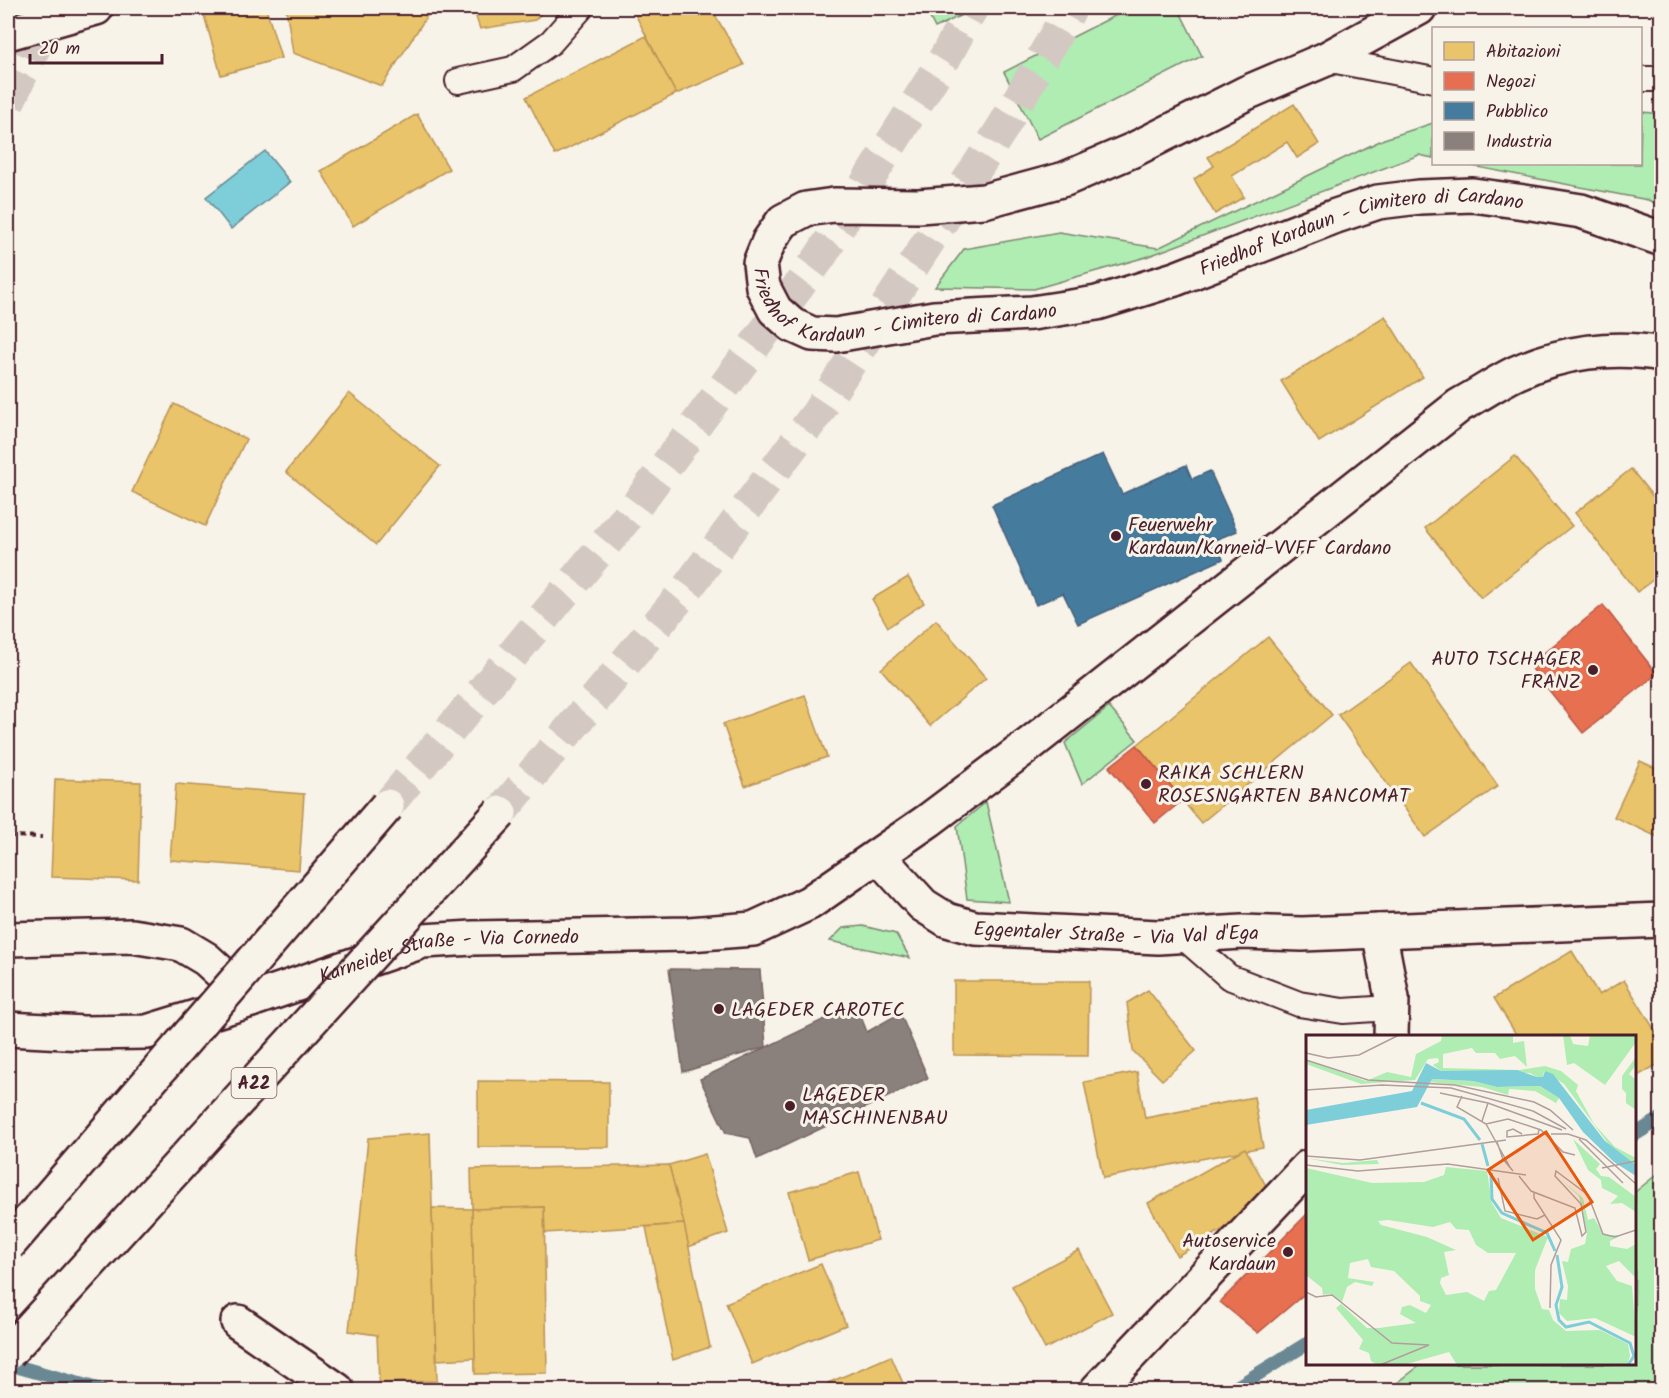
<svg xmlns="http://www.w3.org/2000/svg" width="1669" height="1398" viewBox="0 0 1669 1398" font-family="Kalam,sans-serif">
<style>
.green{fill:#afedb3;stroke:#7c866f;stroke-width:1.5}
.water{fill:#7eced9;stroke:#698893;stroke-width:1.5}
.homes{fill:#e9c46a;stroke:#b99257;stroke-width:1.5}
.shops{fill:#e76f51;stroke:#b85746;stroke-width:1.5}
.public{fill:#457b9d;stroke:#465f7b;stroke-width:1.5}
.industry{fill:#8a817c;stroke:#776464;stroke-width:1.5}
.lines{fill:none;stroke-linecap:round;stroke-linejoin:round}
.stream{stroke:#698893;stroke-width:14}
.primary-tunnel{stroke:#d4c9c2;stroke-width:33;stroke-dasharray:33 16;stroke-linecap:butt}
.highway-tunnel{stroke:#d4c9c2;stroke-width:33;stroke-dasharray:33 16;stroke-linecap:butt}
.lane-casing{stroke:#4a1f2b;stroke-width:28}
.street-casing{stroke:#4a1f2b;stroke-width:38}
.secondary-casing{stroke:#4a1f2b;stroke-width:38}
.path{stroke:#4a1f2b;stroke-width:4;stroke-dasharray:6 4.5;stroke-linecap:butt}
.lane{stroke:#f7f3e8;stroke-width:24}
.street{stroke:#f7f3e8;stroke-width:33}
.secondary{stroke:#f7f3e8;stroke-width:33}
.highway-bridge-casing{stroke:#4a1f2b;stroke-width:38;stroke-linecap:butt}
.highway-bridge{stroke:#f7f3e8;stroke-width:33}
.poi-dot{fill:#4a1f2b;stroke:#f7f3e8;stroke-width:2}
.labels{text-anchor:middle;stroke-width:6;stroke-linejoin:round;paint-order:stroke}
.shield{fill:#f7f3e8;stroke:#7e5f64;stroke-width:1.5}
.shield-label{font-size:18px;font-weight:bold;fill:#4a1f2b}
.street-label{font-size:20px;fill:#4a1f2b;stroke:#f7f3e8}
.poi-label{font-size:20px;fill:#4a1f2b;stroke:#f7f3e8;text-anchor:start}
.inset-river{fill:none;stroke:#7eced9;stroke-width:3}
.inset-road{fill:none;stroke:#b29e9c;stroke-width:1.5}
.view{fill:#e8590c;fill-opacity:0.15;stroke:#e8590c;stroke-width:3}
.inset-edge{fill:none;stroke:#4a1f2b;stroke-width:3}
</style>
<rect width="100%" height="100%" fill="#f7f3e8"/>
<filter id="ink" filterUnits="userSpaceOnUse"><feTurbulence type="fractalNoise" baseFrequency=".0167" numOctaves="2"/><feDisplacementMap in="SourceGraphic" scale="12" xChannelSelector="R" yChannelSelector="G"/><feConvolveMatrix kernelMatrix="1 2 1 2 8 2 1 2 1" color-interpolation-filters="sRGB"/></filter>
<g filter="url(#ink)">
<!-- green -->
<g class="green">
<path d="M925,8H976L935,28Z"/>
<path d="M1130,8H1178L1202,56L1038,139L1004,72Z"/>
<path d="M1641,112L1653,113L1661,125V206L1648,200L1462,164H1640Z"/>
<path d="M1433,123V158L1419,155L1146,257L1034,289L935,287L964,249L1059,232L1158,248L1384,139Z"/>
<path d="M1109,707L1137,740L1082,784L1065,743Z"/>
<path d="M986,802L1009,902L967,899L957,826Z"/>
<path d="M863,926L896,934L910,958L830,941L843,928Z"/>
<path d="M1661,1171V1390H1388L1422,1364H1634L1635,1192Z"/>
</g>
<!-- water -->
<path class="water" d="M265,151L290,182L231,229L206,197Z"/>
<!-- homes -->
<g class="homes">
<path d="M202,8H266L281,58L221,75Z"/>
<path d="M286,8H432L382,86L293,53Z"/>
<path d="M473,8H546L535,20L480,29Z"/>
<path d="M632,8H711L744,65L676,94Z"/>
<path d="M646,36L676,94L555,155L526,97Z"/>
<path d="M1294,104L1319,144L1297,158L1287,142L1232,176L1244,197L1215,214L1194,179L1214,166L1208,157Z"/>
<path d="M417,114L449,169L353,226L321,171Z"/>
<path d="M1385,316L1423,377L1319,442L1281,381Z"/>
<path d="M349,393L440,466L376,545L286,472Z"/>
<path d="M174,404L246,439L205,526L132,492Z"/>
<path d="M1515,456L1572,526L1481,598L1425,528Z"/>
<path d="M1631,469L1662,508V573L1637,592L1575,513Z"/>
<path d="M908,577L924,603L888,627L872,599Z"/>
<path d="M936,620L986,678L930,726L881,669Z"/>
<path d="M1268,637L1332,715L1201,823L1137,745Z"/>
<path d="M1411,663L1498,786L1425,837L1338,715Z"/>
<path d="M805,695L827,757L745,786L723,724Z"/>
<path d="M1640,761L1662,771V839L1614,817Z"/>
<path d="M55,779L141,782L138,880L51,877Z"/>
<path d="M176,784L304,794L299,870L170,860Z"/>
<path d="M1572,951L1599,995L1624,980L1662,1042V1062L1634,1078V1036H1517L1494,998Z"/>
<path d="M954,981H1089L1088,1056L954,1055Z"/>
<path d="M1148,990L1196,1051L1162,1080L1133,1051L1127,1003Z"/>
<path d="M1137,1072L1145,1118L1254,1097L1263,1147L1103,1178L1084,1082Z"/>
<path d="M478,1081L609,1082V1147H478Z"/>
<path d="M430,1133L437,1381L379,1383L377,1335L349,1331L368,1138Z"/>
<path d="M1245,1148L1274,1200L1177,1256L1148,1203Z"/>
<path d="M705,1154L728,1233L688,1247L669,1165Z"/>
<path d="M669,1165L684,1224L545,1233L544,1207L472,1209L471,1169Z"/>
<path d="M859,1172L878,1240L808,1260L789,1192Z"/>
<path d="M544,1207L547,1373L475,1374L472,1209Z"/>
<path d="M432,1208L472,1209L475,1358L437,1360Z"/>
<path d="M684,1224L710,1347L673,1360L646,1227Z"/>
<path d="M1079,1250L1112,1313L1045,1349L1012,1286Z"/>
<path d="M821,1264L846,1325L752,1364L726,1303Z"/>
<path d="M891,1356L906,1390H831L828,1383Z"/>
</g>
<!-- shops -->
<g class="shops">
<path d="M1603,605L1657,674L1583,733L1529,665Z"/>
<path d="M1137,745L1183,800L1155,823L1109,767Z"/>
<path d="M1308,1213V1291L1258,1333L1220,1302Z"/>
</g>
<!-- public -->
<path class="public" d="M1103,454L1122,494L1186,465L1192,479L1210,471L1237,531L1215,540L1223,559L1078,624L1063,593L1036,605L992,505Z"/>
<!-- industry -->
<g class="industry">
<path d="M669,969L760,970L766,1047L683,1072Z"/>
<path d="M856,1004L867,1032L900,1013L928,1078L757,1159L750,1138L726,1133L700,1079Z"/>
</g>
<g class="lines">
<!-- stream -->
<g class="stream">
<path d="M1634,1135L1662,1118"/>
<path d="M8,1364L101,1390"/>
<path d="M1232,1390L1308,1343"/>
</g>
<!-- primary-tunnel -->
<path class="primary-tunnel" d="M8,103L53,8"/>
<!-- highway-tunnel -->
<g class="highway-tunnel">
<path d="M387,806L633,510L820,257L946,56L972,8"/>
<path d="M500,813L685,591L818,412L1003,127L1071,8"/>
</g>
<!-- lane casing -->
<g class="lane-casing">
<g id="lane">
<path d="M1326,59L1434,80"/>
<path d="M1640,79H1662"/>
<path d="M458,81L513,69L551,42L581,8"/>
<path d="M1181,935L1229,977L1299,1004L1343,1011L1391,1008"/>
</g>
</g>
<!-- street casing -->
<g class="street-casing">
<g id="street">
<path d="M8,33L96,8"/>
<path id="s1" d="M879,857L923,905L947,920L975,928L1158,937L1242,932L1302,934L1662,920"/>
<path d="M1379,931L1392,998L1391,1036"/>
<path d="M8,939L132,936L181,944L206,959L251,1000"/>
<path d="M238,1322L337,1390"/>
<path d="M1097,1390L1308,1167"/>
</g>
</g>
<!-- secondary casing -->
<g class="secondary-casing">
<g id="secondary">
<path id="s2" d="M1419,8L1326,59L1246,93L1133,150L1065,179L984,201L919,206L834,205L806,209L783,221L769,241L760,263L763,287L775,310L792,325L812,334L836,335L934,318L1032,313L1097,303L1175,279L1333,217L1378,202L1419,197L1473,195L1531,203L1581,211L1662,239"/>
<path id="s3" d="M8,1029L84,1033L147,1032L251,1000L423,941L473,938L689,934L753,929L809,903L929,820L1030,744L1460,405C1479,395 1497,382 1516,373C1561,352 1613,345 1662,354"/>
</g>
</g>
<!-- path -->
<path class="path" d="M8,836L42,837"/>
<!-- lane -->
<use href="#lane" class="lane"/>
<!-- street -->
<use href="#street" class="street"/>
<!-- secondary -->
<use href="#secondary" class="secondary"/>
<!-- highway-bridge casing -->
<g class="highway-bridge-casing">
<g id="highway-bridge">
<path d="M8,1245L387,806"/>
<path d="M8,1353L500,813"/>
</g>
</g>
<!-- highway-bridge -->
<use href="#highway-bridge" class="highway-bridge"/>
</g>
</g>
<!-- markers -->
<g class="poi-dot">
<circle cx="1116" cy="536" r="6"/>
<circle cx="1593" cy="670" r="6"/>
<circle cx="1146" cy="784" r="6"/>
<circle cx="719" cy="1009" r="6"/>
<circle cx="790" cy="1106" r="6"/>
<circle cx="1288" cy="1252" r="6"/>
</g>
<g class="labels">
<!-- shield labels -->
<rect class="shield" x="231.5" y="1068" width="45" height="30" rx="4.5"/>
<g class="shield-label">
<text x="254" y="1089">A22</text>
</g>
<!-- street labels -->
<g class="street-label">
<text dy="7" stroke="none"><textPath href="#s2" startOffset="1389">Friedhof Kardaun - Cimitero di Cardano</textPath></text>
<text dy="7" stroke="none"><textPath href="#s2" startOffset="903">Friedhof Kardaun - Cimitero di Cardano</textPath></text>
<text dy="7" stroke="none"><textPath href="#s1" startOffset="264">Eggentaler Straße - Via Val d'Ega</textPath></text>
<text dy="7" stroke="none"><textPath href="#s3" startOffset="453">Karneider Straße - Via Cornedo</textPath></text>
</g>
<!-- poi labels -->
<g class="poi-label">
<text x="1128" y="531">Feuerwehr<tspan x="1128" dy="23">Kardaun/Karneid-VVFF Cardano</tspan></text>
<text x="1581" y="665" text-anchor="end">AUTO TSCHAGER<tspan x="1581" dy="23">FRANZ</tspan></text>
<text x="1158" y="779">RAIKA SCHLERN<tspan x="1158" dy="23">ROSESNGARTEN BANCOMAT</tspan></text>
<text x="731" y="1016">LAGEDER CAROTEC</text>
<text x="802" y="1101">LAGEDER<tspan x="802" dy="23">MASCHINENBAU</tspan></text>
<text x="1276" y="1247" text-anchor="end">Autoservice<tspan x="1276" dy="23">Kardaun</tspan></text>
</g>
</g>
<!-- overview -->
<g transform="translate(1306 1035)">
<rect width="330" height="330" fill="#f7f3e8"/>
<path d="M136,0H207V8L218,6L221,32L209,21L194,24L189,18H170L166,13L137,19V33L214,35L239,31L255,36L272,50L270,56L288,89L309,112L330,123V130L304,111L258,49L238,36L237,42H231L224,38L135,36L127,30L133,27L132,23L122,24L109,45L55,49L0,29V25L60,46L81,37L105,42L110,19L135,6ZM257,0H264L267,9L282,11L284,0H330V7L299,50L268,28L261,30ZM330,22V30L323,39L330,45V75L320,68V58L316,54V41ZM126,44L167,46L191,52L234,51L253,63L250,68L229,56L203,54L202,60L176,52L122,47ZM267,104L294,129L290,134L295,141L303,142L330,162V177L316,168L304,169L312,161L296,153L295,145L282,135ZM0,123L37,128L71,125L73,129L36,130ZM140,132L181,136L186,168L195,183L242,202L229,235V254L236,274L243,275L247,285L260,296L294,295L322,309L324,321L321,330H151L143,317L97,330H72L65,326L63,318L53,314L57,305L30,273L35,269L61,293H73L110,288L94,279L96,272L104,270L120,278L125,270L114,266V261L88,236L65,232L62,224L44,228L42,243L68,247L66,251L49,247L41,252L36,267L24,259L17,260L16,253L0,240V133L66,148L118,147L138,140ZM82,185L127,192L144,187L150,194L163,195L170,210L182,218H210L190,255L183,256L178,266L161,257L140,260L134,248L135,243L143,240L138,217L150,215L121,202L75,190L72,186ZM254,144L277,163L282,185L288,183L298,200H316L304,206V211L321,214L330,209V243L313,226L300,231L311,246L326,251L330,302L289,283L261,286L253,278L254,264L261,265L262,251L256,226L262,227L265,214L279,209L281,198L273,161Z" fill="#afedb3" fill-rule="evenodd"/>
<path d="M120,28L135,36L211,35L231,42H237L239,36L247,39L299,106L330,130V141L308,127L277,97L253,63L234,51L191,52L167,46L126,44L111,72L0,90V75L106,56Z" fill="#7eced9"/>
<path class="inset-river" d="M115,68L158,84L174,105M176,109L182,131M185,138L186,164L196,178L241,198L249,216M251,220L256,252L250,270L253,285L260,292L283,287L324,308L328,321L322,330"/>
<path class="inset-road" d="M0,18L22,23L53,20L93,0M0,25L62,45L149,50L228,67L244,75L267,95M0,55L76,50L145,53L227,76L260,94M134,58L182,68L256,95M156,61L151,72L180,89L205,134M176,86L182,68M180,89L202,84L235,95L257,117L269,120M216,99L207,94L201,96V102L232,99L233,95M245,99H262L280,105L330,149M273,104L317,148M191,107L197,124L207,136M0,121L54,125L200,105M0,130L52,136L142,129L220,140M296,133L330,126M213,141L225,156L269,173L276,201L280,197L275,169L249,141L250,136L282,160L297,199L309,202L330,195M192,143L199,176L231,184L239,180M228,157V163L255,205L245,230L244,273M0,257L10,262L26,260L86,308L123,310L74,330"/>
<path class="view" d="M240,97L286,167L227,205L182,135Z"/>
<rect width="330" height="330" class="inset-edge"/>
</g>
<!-- margin -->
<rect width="1669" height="1398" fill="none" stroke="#f7f3e8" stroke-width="30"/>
<rect x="15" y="15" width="1639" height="1368" fill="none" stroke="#4a1f2b" stroke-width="2" filter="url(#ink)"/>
<!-- legend -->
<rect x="1432" y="27" width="210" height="138" fill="#f7f3e8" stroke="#b29e9c" stroke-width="1.5"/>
<rect x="1444" y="42" width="30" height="18" fill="#e9c46a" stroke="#b29e9c" stroke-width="1.5"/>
<text x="1486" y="57" font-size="18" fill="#4a1f2b">Abitazioni</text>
<rect x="1444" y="72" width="30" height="18" fill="#e76f51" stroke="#b29e9c" stroke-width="1.5"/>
<text x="1486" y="87" font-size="18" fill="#4a1f2b">Negozi</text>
<rect x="1444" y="102" width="30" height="18" fill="#457b9d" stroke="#b29e9c" stroke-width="1.5"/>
<text x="1486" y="117" font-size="18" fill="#4a1f2b">Pubblico</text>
<rect x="1444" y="132" width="30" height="18" fill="#8a817c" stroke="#b29e9c" stroke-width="1.5"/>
<text x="1486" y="147" font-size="18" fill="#4a1f2b">Industria</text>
<!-- scale -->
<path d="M30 54v9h132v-9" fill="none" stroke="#4a1f2b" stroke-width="3"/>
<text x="39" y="54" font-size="18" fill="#4a1f2b" stroke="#f7f3e8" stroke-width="4.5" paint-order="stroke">20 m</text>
</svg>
